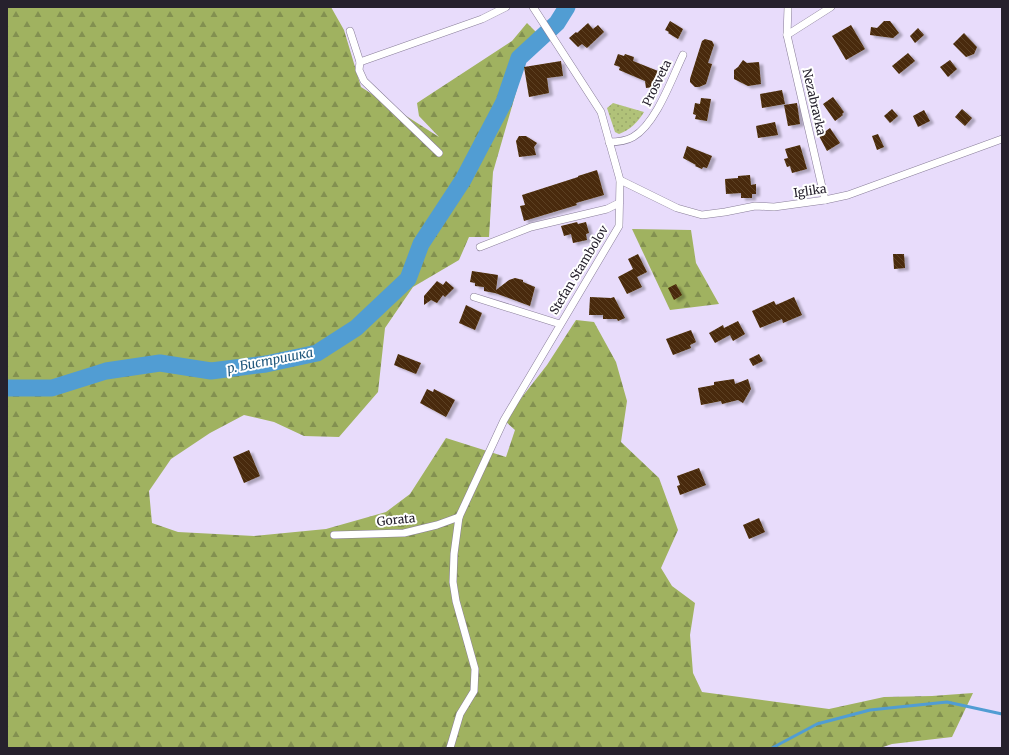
<svg xmlns="http://www.w3.org/2000/svg" width="1009" height="755" viewBox="0 0 1009 755" font-family="Merriweather,serif">
<style>
.grass{fill:url(#grass-dots)}
.forest{fill:url(#forest-firs)}
.lines{fill:none;stroke-linecap:round;stroke-linejoin:round}
.stream{stroke:#519dd3;stroke-width:3}
.river{stroke:#519dd3;stroke-width:17}
.building{fill:url(#building-back-hatch);filter:url(#shadow)}
.street-casing{stroke:#897e99;stroke-width:8}
.street{stroke:#fff;stroke-width:7}
.labels{text-anchor:middle;stroke-width:4;stroke-linejoin:round;paint-order:stroke}
.street-label{font-size:12px;fill:#26212d;stroke:#fff}
.water-label{font-size:13px;font-style:italic;fill:#21587d;stroke:#fff}
</style>
<defs>
<pattern id="grass-dots" width="8" height="8" patternUnits="userSpaceOnUse"><rect width="8" height="8" fill="#b1c279"/><path d="M2 2h.1M6 6h.1" fill="none" stroke="#98a669" stroke-width="1.8" stroke-linecap="round"/></pattern>
<pattern id="forest-firs" width="22" height="20" patternUnits="userSpaceOnUse"><rect width="22" height="20" fill="#a0b260"/><path d="M5 1l3.5 6h-7zM16 11l3.5 6h-7z" fill="#829050"/></pattern>
<pattern id="building-back-hatch" width="6" height="6" patternUnits="userSpaceOnUse"><rect width="6" height="6" fill="#4a2b07"/><path d="M-1 5l2 2M0 0l6 6M5-1l2 2" fill="none" stroke="#5b4123"/></pattern>
<filter id="shadow"><feDropShadow dx="4" dy="2.5" stdDeviation="1" flood-color="#0004"/></filter>
</defs>
<rect width="100%" height="100%" fill="#e8dcfb"/>
<!-- grass -->
<path class="grass" d="M613,103L644,112C638,122 630,130 619,134L615,132L607,108Z"/>
<!-- forest -->
<g class="forest">
<path d="M7,7H331L344,30L361,87L439,137L419,116L417,103L512,41L527,23L544,40L523,57L517,89L493,172L489,237H469L459,260L413,287L385,328L378,392L339,437L304,436L274,422L244,415L210,433L171,459L149,491L152,523L178,532L254,536L326,529L386,512L410,494L446,438L506,457L515,430L504,420L547,365L576,320L594,322L616,362L627,401L621,442L659,478L678,530L661,568L672,586L695,603L690,635L693,673L702,692L829,709L884,697L932,696L973,693L952,737L892,744L880,748H7Z"/>
<path d="M632,229L691,230L696,263L719,304L670,310Z"/>
</g>
<g class="lines">
<!-- stream -->
<path class="stream" d="M772,748L817,724L870,710L947,702L1002,714"/>
<!-- river -->
<path class="river" d="M7,388H52L106,371L160,363L211,371L266,364L317,353L356,328L408,279L421,244L463,180L504,102L519,58L557,23L567,7"/>
</g>
<!-- building -->
<g class="building">
<path d="M670,21L683,29L678,39L668,33L669,32L665,30Z"/>
<path d="M884,21H890L899,33L893,38L870,35L871,27L877,28Z"/>
<path d="M588,23L593,29L598,25L604,32L587,48L582,44L578,47L569,38L576,32L577,33Z"/>
<path d="M851,25L865,49L846,60L832,36Z"/>
<path d="M918,28L924,35L915,43L910,36Z"/>
<path d="M964,33L977,47L974,54L966,57L953,44Z"/>
<path d="M705,39L712,41L714,45L708,63L712,64L706,84L699,87H695L690,82V79L702,41Z"/>
<path d="M908,53L915,61L899,74L892,66Z"/>
<path d="M618,54L624,56L625,54L634,57L633,61L658,71L653,87L646,88L645,81L619,70L620,67L614,65Z"/>
<path d="M743,60L747,63L759,62L761,84L748,86L734,79V70L738,67Z"/>
<path d="M950,60L957,69L948,77L940,67Z"/>
<path d="M561,61L563,76L547,78L549,93L529,97L524,67Z"/>
<path d="M782,90L785,104L762,108L760,94Z"/>
<path d="M833,97L844,112L842,114L843,115L835,121L823,104Z"/>
<path d="M701,98L711,99L707,121L695,119L696,115L693,114L695,103L700,104Z"/>
<path d="M797,103L800,124L788,126L784,105Z"/>
<path d="M892,109L898,116L890,123L884,116Z"/>
<path d="M962,109L972,118L965,126L955,117Z"/>
<path d="M924,110L930,121L918,127L913,116Z"/>
<path d="M775,122L778,135L758,138L756,126Z"/>
<path d="M830,128L840,143L827,151L819,136Z"/>
<path d="M878,134L884,147L877,150L872,136Z"/>
<path d="M519,136H526L537,143L534,147L536,155L519,157L516,141Z"/>
<path d="M800,145L807,169L792,173L790,166L787,167L784,159L788,158L785,149Z"/>
<path d="M687,146L712,156L707,168L703,167L702,169L695,166L696,165L683,158Z"/>
<path d="M597,170L604,195L576,203L577,205L524,221L520,206L525,205L522,195L578,177V176Z"/>
<path d="M750,175L751,185L756,184V194H752V198H741V193L726,194L725,179L738,178V176Z"/>
<path d="M577,222L578,224L586,222L589,233L586,234L587,240L573,243L571,234L564,236L561,226Z"/>
<path d="M638,254L647,272L637,277L642,287L627,294L618,277L633,269L628,259Z"/>
<path d="M893,254H904L905,268L894,269Z"/>
<path d="M472,271L498,275L496,290L509,280L515,278L523,280V282L535,287L530,306L495,293L484,291V287L475,286V283L470,282Z"/>
<path d="M437,281L443,285L446,281L454,288L445,297L443,295L437,303L431,300L424,305V296Z"/>
<path d="M676,284L682,295L674,300L668,288Z"/>
<path d="M590,297L611,298L614,297L625,318L618,321L617,319H603V315H589Z"/>
<path d="M794,297L802,315L783,323L782,319L760,328L752,311L774,301L776,305Z"/>
<path d="M466,305L482,313L475,330L459,323Z"/>
<path d="M738,321L745,334L733,341L730,335L715,343L709,333L723,325L724,328Z"/>
<path d="M691,330L696,342L690,345L691,348L673,355L666,339Z"/>
<path d="M398,354L421,363L416,374L394,365Z"/>
<path d="M759,354L763,361L753,366L749,359Z"/>
<path d="M734,379L735,384L748,379L751,389L743,403L738,400L722,404L721,401L701,405L698,388L714,385V382Z"/>
<path d="M427,389L433,392L434,389L455,400L446,417L420,403Z"/>
<path d="M249,450L260,476L244,483L233,457Z"/>
<path d="M699,468L706,485L680,495L677,486L680,485L677,476Z"/>
<path d="M759,518L765,532L749,539L743,525Z"/>
</g>
<g class="lines">
<!-- street casing -->
<g class="street-casing">
<g id="street">
<path d="M788,7L787,35L825,200"/>
<path d="M350,31L360,62L359,70L364,81L439,153"/>
<path d="M787,35L831,7"/>
<path d="M360,62L482,19L506,7"/>
<path d="M609,142C617,142 626,141 633,137C656,124 672,78 683,55"/>
<path d="M620,180L677,208L702,215L725,212L755,206L774,207L825,200L848,195L1002,139"/>
<path d="M480,247L531,227L607,209L619,203"/>
<path d="M474,297L560,324"/>
<path d="M334,535L404,533L437,525L459,517"/>
<path d="M450,748L460,714L474,691L475,669L456,601L453,582L454,554L459,517L504,420L619,226L620,180L601,112L533,7"/>
</g>
</g>
<!-- street -->
<use href="#street" class="street"/>
</g>
<g class="labels">
<!-- street labels -->
<g class="street-label">
<text transform="translate(657 83) rotate(-64)" y="4">Prosveta</text>
<text transform="translate(814 102) rotate(77)" y="4">Nezabravka</text>
<text transform="translate(810 191) rotate(-8)" y="4">Iglika</text>
<text transform="translate(579 270) rotate(-59)" y="4">Stefan Stambolov</text>
<text transform="translate(396 520) rotate(-6)" y="4">Gorata</text>
</g>
<!-- water labels -->
<g class="water-label">
<text transform="translate(270 360) rotate(-11)" y="5">р. Бистришка</text>
</g>
</g>
<!-- border -->
<rect width="1009" height="755" fill="none" stroke="#26212d" stroke-width="16"/>
</svg>
